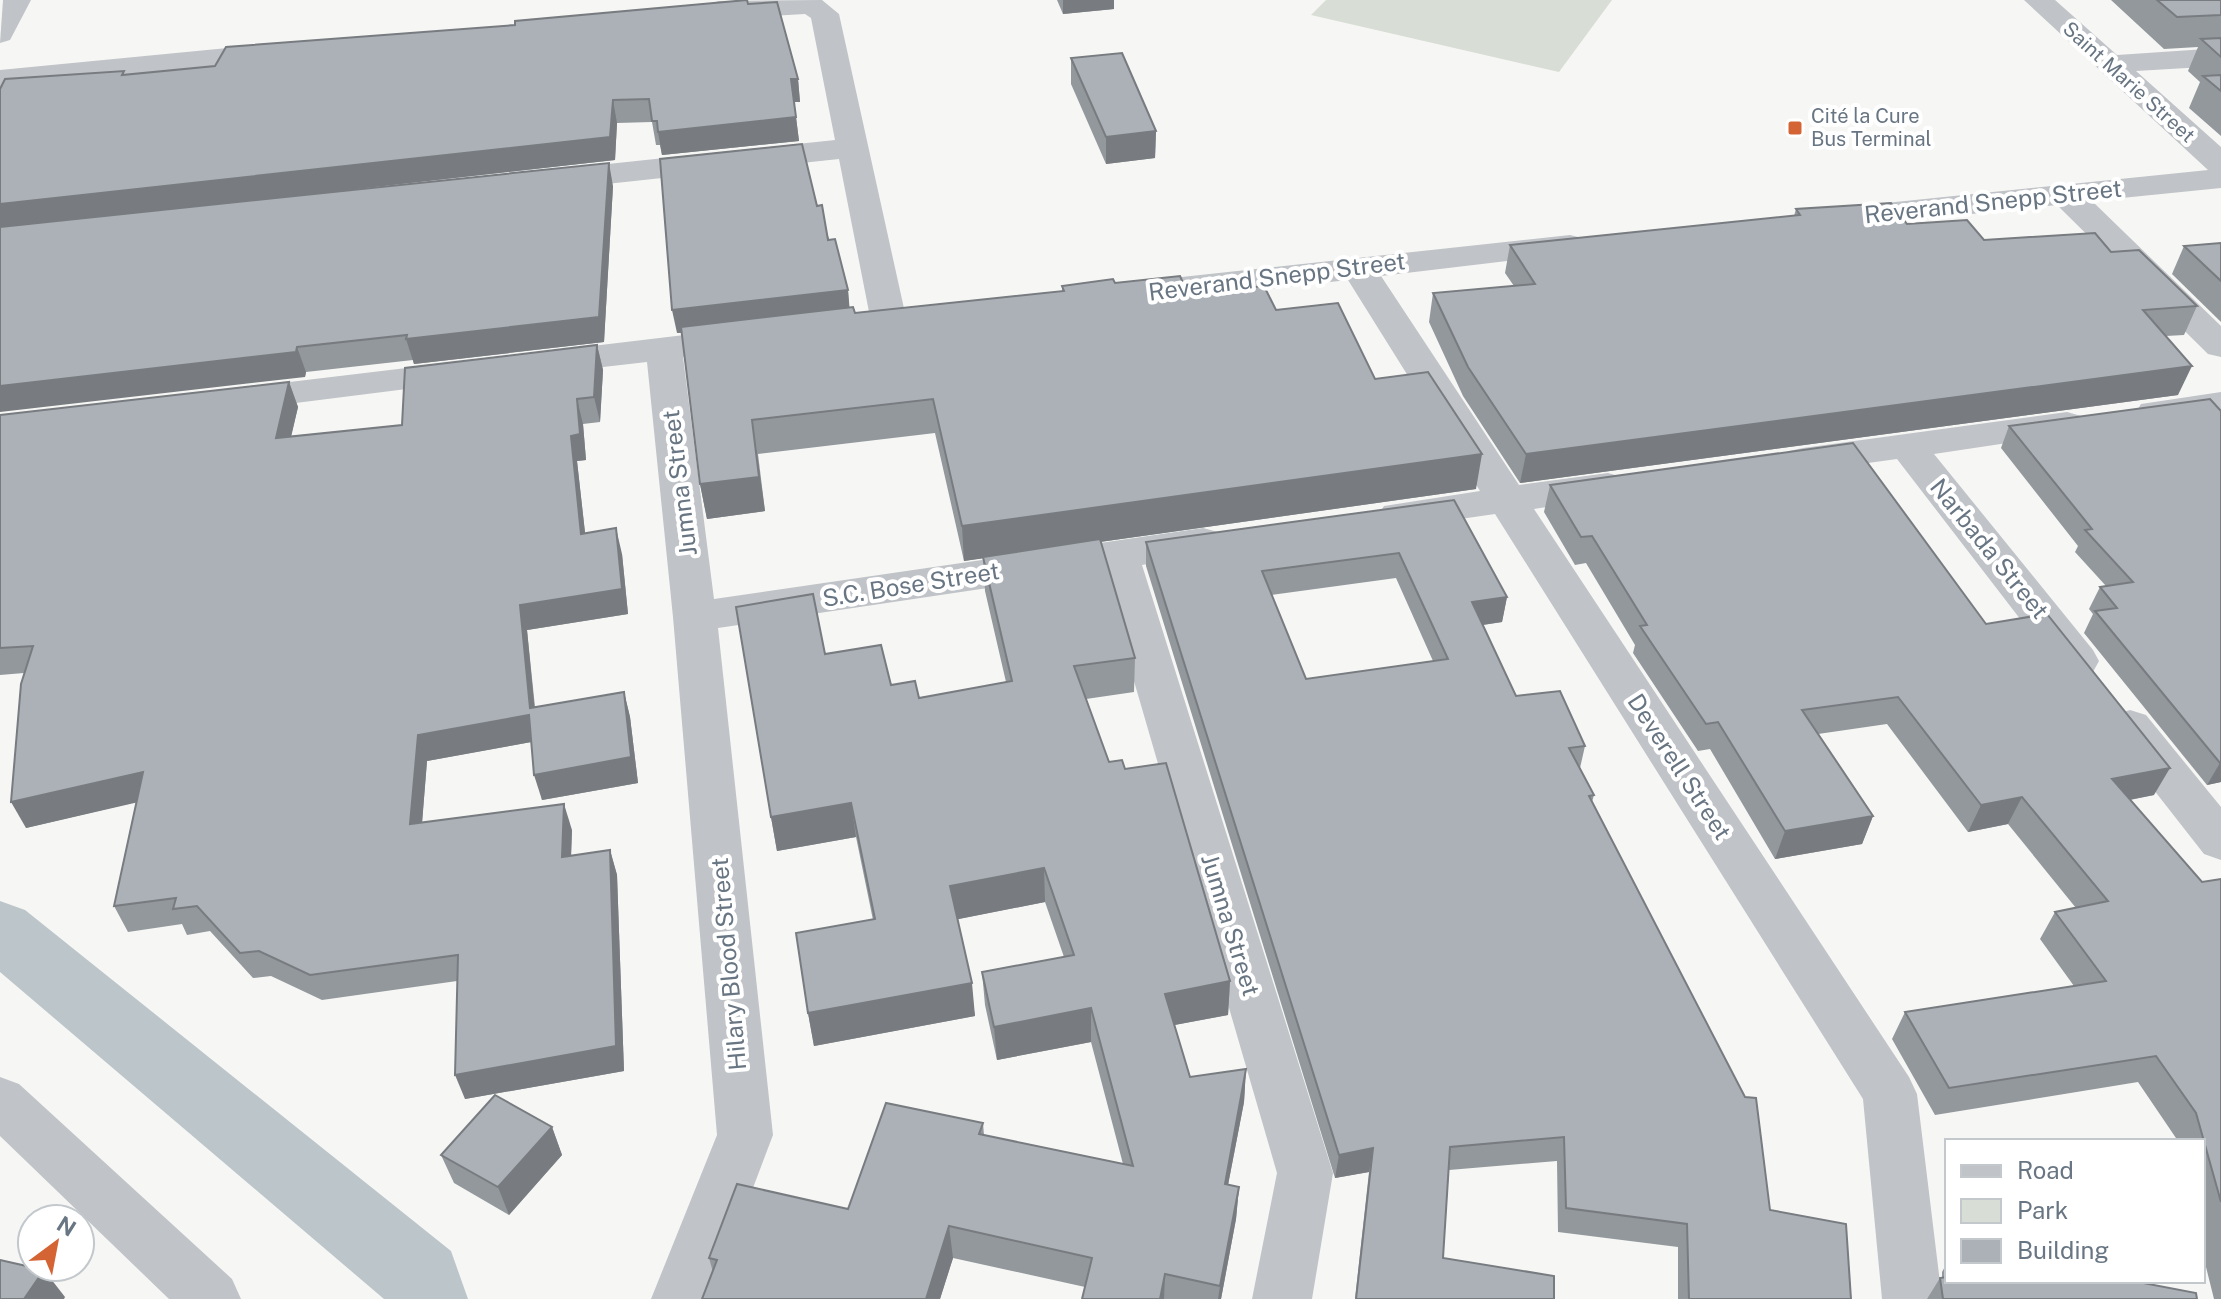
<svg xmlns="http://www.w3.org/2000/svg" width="2221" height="1299" viewBox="0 0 2221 1299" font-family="'Public Sans',sans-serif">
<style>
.green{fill:#d8ddd5}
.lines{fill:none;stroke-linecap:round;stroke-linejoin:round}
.canal{fill:#bcc5ca;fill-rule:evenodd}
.minor{fill:#c0c3c7;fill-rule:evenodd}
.wall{fill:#93989d;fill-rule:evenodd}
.shaded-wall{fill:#787c80}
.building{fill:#abb1b7;stroke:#787c80;stroke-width:2;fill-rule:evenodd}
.poi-dot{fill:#d56435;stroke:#fff;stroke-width:3}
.labels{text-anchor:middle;stroke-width:8;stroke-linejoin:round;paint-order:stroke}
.far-street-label{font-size:20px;fill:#687582;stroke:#fff}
.far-poi-label{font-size:20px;fill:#687582;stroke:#fff;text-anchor:start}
.street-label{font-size:24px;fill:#687582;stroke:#fff}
</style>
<rect width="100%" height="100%" fill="#f6f7f4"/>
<!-- green -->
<path class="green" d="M1326,0H1612L1559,72L1311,15Z"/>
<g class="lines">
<!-- canal -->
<path class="canal" d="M0,901L25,910L451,1251L468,1299H384L0,972Z"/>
<!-- minor -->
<g class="minor">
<path d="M3,0H31L10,40L0,43Z"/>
<path d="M822,0L839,14L907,322L902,330L889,333L876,330L871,322L839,159L551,190L539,187L535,180L539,173L551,170L835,140L811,18L805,14L719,19L709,16L705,10L709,4L719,1Z"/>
<path d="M2024,0H2055L2117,55L2221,48V66L2136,71L2221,147V188L2092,201L2221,326V357L2208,354L2057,205L1837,228L1825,225L1820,218L1825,211L1837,208L2208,170Z"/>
<path d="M280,43L291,46L295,52L291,58L0,88V70Z"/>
<path d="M1570,235L1582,238L1587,245L1582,252L1381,276L1519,485L1608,473L1622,477L1628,486L1622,495L1534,509L1909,1077L1917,1094L1942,1299H1882L1863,1099L1495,514L1398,528L1384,524L1378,515L1384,506L1480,491L1348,280L1126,305L1113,302L1108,294L1113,286L1126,283Z"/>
<path d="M743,328L756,331L761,339L756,347L683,357L714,599L1203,528L1218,532L1224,542L1218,552L1142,565L1333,1173L1312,1299H1252L1277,1173L1102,571L718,628L773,1135L711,1299H651L717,1135L673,617L647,362L542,374L529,371L523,363L529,355L542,352Z"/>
<path d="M465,361L478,364L484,372L478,380L232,411L219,408L213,400L219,392L232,389Z"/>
<path d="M2221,392V414L2155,424L2141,420L2136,412L2141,404Z"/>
<path d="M2067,412L2081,416L2086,424L2081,432L1934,454L2093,650L2099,661L2093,672L2077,676L2061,672L1897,459L1803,472L1789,469L1783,460L1789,451L1803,448Z"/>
<path d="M2130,710L2146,715L2221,807V860L2204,854L2114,739L2107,727L2114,715Z"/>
<path d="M0,1077L19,1084L232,1279L241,1299H169L0,1136Z"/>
</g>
</g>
<!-- wall -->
<g class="wall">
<path d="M1057,0H1114V9L1063,14Z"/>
<path d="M2111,0H2221V136L2189,108L2200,82L2188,71L2198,47L2164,49Z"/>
<path d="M748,4L798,79L800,102H794L799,141L662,155L660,145H656L652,122L617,123L615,160L356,189L613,186L604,342L414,364L413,360L306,372L305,377L125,75L215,66L515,25Z"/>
<path d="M1071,58L1156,131L1155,158L1106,164L1071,84Z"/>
<path d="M817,206L848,290L849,307L855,313L1062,291V286L1115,283L1188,294L1276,310L1375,379L1476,489L1100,542L1135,658L1134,692L1086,699L1109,762L1125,769L1230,981L1228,1015L1174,1025L1190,1077L1246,1069L1244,1102L1228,1185L1239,1187L1236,1219L1221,1299H1082L1085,1287L953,1258L940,1299H702L713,1272L709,1258L848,1209L983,1123L984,1135L1123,1164L1091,1042L997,1060L985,1005L982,972L1064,957L1045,902L958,919L975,1016L814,1046L808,1013L873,920L856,837L777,851L771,817L825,654L919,698L1006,682L985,591L983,558L964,561L935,433L758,454L765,511L707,519L700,484L682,333H677Z"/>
<path d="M1796,209L1907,224L1984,240L2111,252L2197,306L2184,335L2166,336L2178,395L1520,483L1463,396L1429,322L1433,293L1514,286L1505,273L1510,245L1794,216Z"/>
<path d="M2221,243V322L2172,274L2184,246Z"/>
<path d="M597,345L603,370L600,422L583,424L586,460L577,461L585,533L622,554L628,614L527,630L535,707L624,692L630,717L638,783L542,800L531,742L427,761L422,822L572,830L571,856L610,850L617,875L624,1071L465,1099L457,981L322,1000L271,976L253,978L210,931L187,935L182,924L128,932L114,906L136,802L26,828L24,673L0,675V415L289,382L298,407L291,436L402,425Z"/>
<path d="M2221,411V782L2207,785L2084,633L2093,614L2089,609L2100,587L2106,586L2075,552L2078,546L2001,448L2009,426Z"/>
<path d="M1550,485L1986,624L2154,795L2130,800L2202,882L2221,879V1299H2214L2203,1255V1141H2178L2138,1082L1935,1115L1892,1039L1905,1012L2074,986L2040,939L2055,912L2076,908L2008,824L1968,832L1887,724L1818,734L1873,816L1862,844L1775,859L1710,749L1698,751L1633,653L1635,645L1586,563L1575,565L1544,512Z"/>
<path d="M1454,500L1507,597L1502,622L1483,625L1516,696L1585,746L1580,768L1594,795L1592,802L1770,1210L1851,1299H1678V1247L1558,1232L1557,1161L1449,1170L1443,1258L1554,1299H1355L1369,1172L1335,1178L1146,566V542ZM1396,578L1433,661L1306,679L1271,595Z"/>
<path d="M552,1127L562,1155L509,1215L454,1183L441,1155Z"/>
<path d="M1947,1263V1281L2197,1299H1927L1940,1278L1942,1277V1272Z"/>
</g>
<!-- shaded-wall -->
<g class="shaded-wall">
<path d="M1063,0H1114V9L1063,14Z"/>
<path d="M791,79H798L800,102H794Z"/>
<path d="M613,100L617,123L615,160L0,229V204Z"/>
<path d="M796,117L799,141L662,155L658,132Z"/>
<path d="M1156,131L1155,158L1106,164V137Z"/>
<path d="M609,163L613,186L604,342L414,364L406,339Z"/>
<path d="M848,290L850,313L677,333L672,310Z"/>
<path d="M597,345L603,370L600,422L594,397Z"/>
<path d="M297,347L306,372L305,377L0,412V386Z"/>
<path d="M2192,366L2178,395L1520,483L1526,454Z"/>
<path d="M289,382L298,407L285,463L276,438Z"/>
<path d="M577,399L583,424L586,460L577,461L588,559L581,534L571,436Z"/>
<path d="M752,420L765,511L707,519L700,484Z"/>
<path d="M1482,454L1476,489L964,561L962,526Z"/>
<path d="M616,528L622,554L628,614L527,630L537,734L530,708L520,605Z"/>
<path d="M1507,597L1502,622L1468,627L1472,602Z"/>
<path d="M624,692L630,717L638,783L542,800L534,775Z"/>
<path d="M529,715L537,741L427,761L420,849L410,824L418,735Z"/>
<path d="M2221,762V782L2207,785L2220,763Z"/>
<path d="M2170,768L2154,795L2097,806L2112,779Z"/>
<path d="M143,772L156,798L26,828L11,802Z"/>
<path d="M2022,797L2008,824L1968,832L1981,805Z"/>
<path d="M851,803L856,837L777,851L771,817Z"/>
<path d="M564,804L572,830L570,883L562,857Z"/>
<path d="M1873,816L1862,844L1775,859L1785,831Z"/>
<path d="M610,850L617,875L624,1071L465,1099L455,1075Z"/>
<path d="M1044,868L1045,902L954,920L950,886Z"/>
<path d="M1230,981L1228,1015L1164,1027L1165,994Z"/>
<path d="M972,983L975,1016L814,1046L808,1013Z"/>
<path d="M1091,1008V1042L997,1060L994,1027Z"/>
<path d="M1246,1069L1244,1102L1222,1216L1225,1184Z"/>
<path d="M552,1127L562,1155L509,1215L498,1187Z"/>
<path d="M1373,1148L1369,1172L1335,1178L1339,1155Z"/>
<path d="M1239,1187L1236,1219L1221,1299H1218L1220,1286Z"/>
<path d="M949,1226L953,1258L940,1299H926Z"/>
<path d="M44,1270L65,1297L64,1299H24Z"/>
<path d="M1165,1274L1164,1299H1160Z"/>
</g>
<!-- building -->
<g class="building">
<path d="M747,0L748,4L777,2L798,79H791L796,117L658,132L657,121H652L649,99L613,100L610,137L0,204V89L5,79L124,71L122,75L215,66L226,47L515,25V21Z"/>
<path d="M2157,0H2221V15L2177,17Z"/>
<path d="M2221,38V57L2201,39Z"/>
<path d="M1122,53L1156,131L1106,137L1071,58Z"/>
<path d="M2221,75V91L2203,76Z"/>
<path d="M802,144L817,206L822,205L828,240L835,239L848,290L672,310L660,159Z"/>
<path d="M609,163L599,317L406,339L407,335L297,347L296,352L0,386V227Z"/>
<path d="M1891,203L1907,224L1967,220L1984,240L2095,233L2111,252L2139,250L2197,306L2143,310L2192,366L1526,454L1468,367L1433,293L1535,284L1510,245L1800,215L1796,209Z"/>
<path d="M2221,243V281L2184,246Z"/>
<path d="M1180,276L1188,294L1264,286L1276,310L1338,303L1375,379L1428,372L1482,454L962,526L933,399L752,420L759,477L700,484L681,327L853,307L855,313L1064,291L1062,286L1113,279L1115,283Z"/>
<path d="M597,345L594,397L577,399L580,434L571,436L581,534L616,528L622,589L520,605L530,708L624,692L631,757L534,775L529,715L418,735L410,824L564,804L562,857L610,850L616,1046L455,1075L458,955L310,975L259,951L240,953L197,906L173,909L176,898L114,906L143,772L11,802L21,684L33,646L0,648V415L289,382L276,438L402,425L405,368Z"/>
<path d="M2210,399L2221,411V762L2220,763L2095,611L2117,608L2100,587L2133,582L2085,530L2092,529L2009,426Z"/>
<path d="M1853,443L1986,624L2047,614L2170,768L2112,779L2202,882L2221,879V1202L2196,1113L2156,1056L1949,1088L1905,1012L2106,981L2055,912L2108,901L2022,797L1981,805L1898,697L1802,710L1873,816L1785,831L1718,722L1706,724L1640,626L1647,625L1592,536L1581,537L1550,485Z"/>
<path d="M1454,500L1507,597L1472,602L1516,696L1560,691L1585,746L1569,748L1594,795L1589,796L1745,1097L1756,1098L1770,1210L1846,1224L1851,1299H1689L1687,1224L1566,1208L1564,1137L1450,1147L1443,1258L1554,1276V1299H1356L1373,1148L1339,1155L1146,542ZM1399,553L1448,659L1306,679L1262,571Z"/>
<path d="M1100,539L1135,658L1074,666L1109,762L1122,760L1125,769L1166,763L1230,981L1165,994L1190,1077L1246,1069L1225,1184L1239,1187L1220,1286L1165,1274L1160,1299H1082L1092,1258L949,1226L926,1299H702L717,1260L709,1258L737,1184L848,1209L886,1103L983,1123L979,1134L1133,1166L1091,1008L994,1027L982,972L1074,955L1044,868L950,886L972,983L808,1013L796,933L875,919L851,803L771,817L736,607L813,594L825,654L881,645L891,685L915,681L919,698L1012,681L983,557Z"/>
<path d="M495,1095L552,1127L498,1187L441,1155Z"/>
<path d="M0,1260L44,1270L24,1299H0Z"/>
<path d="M1947,1277V1281H2133L2196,1293L2197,1299H1943L1940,1278Z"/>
</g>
<!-- markers -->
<rect class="poi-dot" x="1787" y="120" width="16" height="16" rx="4"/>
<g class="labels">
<!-- far-street labels -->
<g class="far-street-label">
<text transform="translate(2129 82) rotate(42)" y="7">Saint Marie Street</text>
</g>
<!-- far-poi labels -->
<g class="far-poi-label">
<text x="1811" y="123">Cité la Cure<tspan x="1811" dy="23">Bus Terminal</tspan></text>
</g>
<!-- street labels -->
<g class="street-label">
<text transform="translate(1993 202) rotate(-6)" y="8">Reverand Snepp Street</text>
<text transform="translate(1277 277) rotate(-7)" y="8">Reverand Snepp Street</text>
<text transform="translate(680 483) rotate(-97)" y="8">Jumna Street</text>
<text transform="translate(1989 549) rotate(51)" y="8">Narbada Street</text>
<text transform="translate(911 585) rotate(-9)" y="8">S.C. Bose Street</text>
<text transform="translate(1679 767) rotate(57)" y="8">Deverell Street</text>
<text transform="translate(1230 925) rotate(73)" y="8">Jumna Street</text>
<text transform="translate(729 964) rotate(-95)" y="8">Hilary Blood Street</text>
</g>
</g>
<!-- legend -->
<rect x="1945" y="1139" width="260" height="144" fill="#ffffff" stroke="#c3c8cd" stroke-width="2"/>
<rect x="1961" y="1165" width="40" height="12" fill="#c0c3c7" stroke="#c3c8cd" stroke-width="2"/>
<text x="2017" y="1179" font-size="24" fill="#687582">Road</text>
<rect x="1961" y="1199" width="40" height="24" fill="#d8ddd5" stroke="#c3c8cd" stroke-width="2"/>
<text x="2017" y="1219" font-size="24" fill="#687582">Park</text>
<rect x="1961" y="1239" width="40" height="24" fill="#abb1b7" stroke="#c3c8cd" stroke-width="2"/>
<text x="2017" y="1259" font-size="24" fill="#687582">Building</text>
<!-- north arrow -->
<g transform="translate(56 1243) rotate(32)"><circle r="38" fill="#ffffff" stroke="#c3c8cd" stroke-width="2"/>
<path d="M0-6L14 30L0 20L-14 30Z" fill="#d56435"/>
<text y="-12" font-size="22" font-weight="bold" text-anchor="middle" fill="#687582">N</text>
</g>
</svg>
